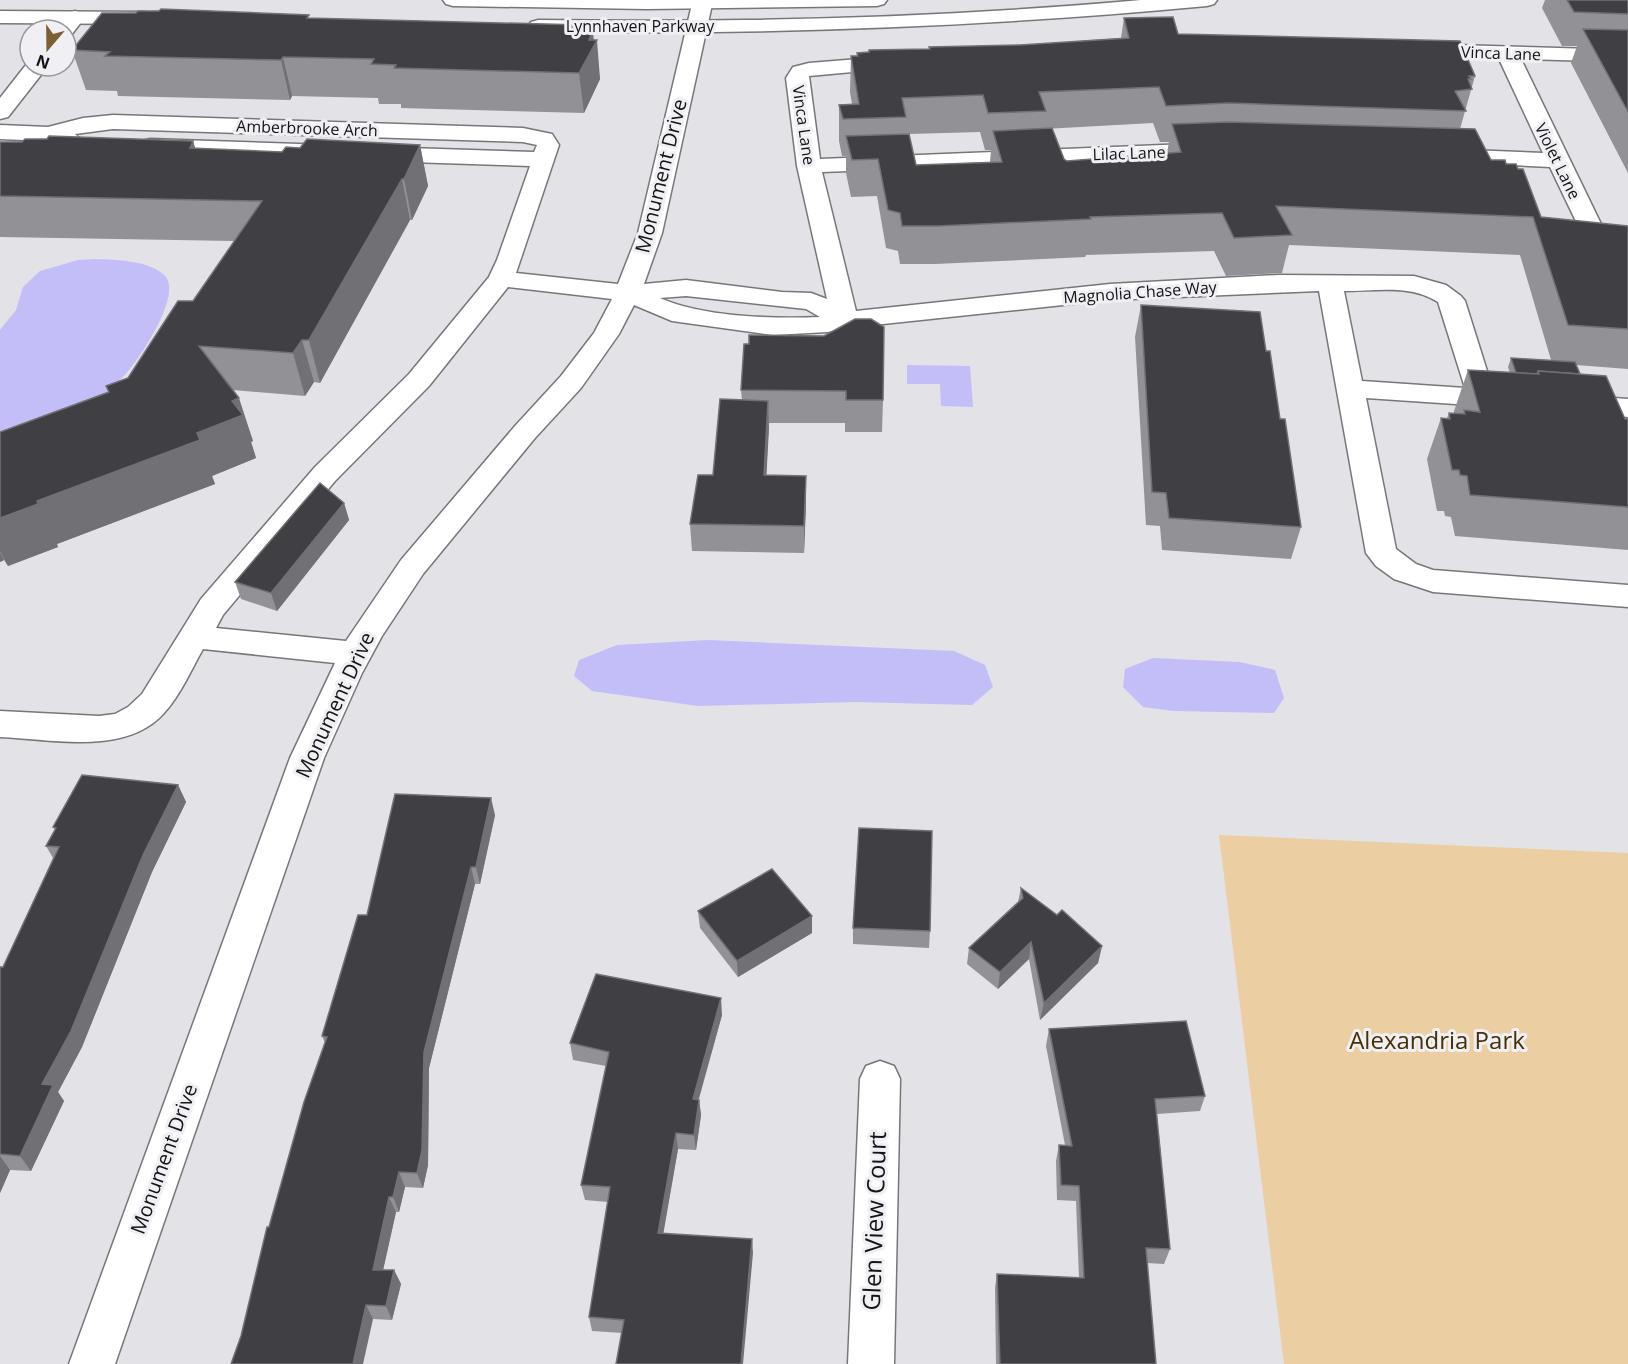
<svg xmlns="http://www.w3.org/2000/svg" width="1628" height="1364" viewBox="0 0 1628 1364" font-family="'Open Sans',sans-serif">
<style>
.green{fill:#ebcfa2}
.water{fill:#c3bef8}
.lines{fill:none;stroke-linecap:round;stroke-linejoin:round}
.minor-casing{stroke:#77767b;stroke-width:3}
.major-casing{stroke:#77767b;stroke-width:3}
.minor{fill:#fff;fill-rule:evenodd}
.major{fill:#fff;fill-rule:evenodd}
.wall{fill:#919196;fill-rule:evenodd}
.shaded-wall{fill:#717175}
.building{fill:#404044;stroke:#717175;stroke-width:1.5}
.labels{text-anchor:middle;stroke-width:6;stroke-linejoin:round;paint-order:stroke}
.far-street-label{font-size:16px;fill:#141416;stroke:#efeff4}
.street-label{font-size:20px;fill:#141416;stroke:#efeff4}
.near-park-label{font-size:24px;fill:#473002;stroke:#efeff4}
.near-street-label{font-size:24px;fill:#141416;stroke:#efeff4}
</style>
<rect width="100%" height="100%" fill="#e2e2e7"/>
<!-- green -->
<path class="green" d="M1219,835L1628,853V1364H1284Z"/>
<!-- water -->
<g class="water">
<path d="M96,259C116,260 150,260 165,276C182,294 143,353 130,369C118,383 105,395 90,406C82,412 70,414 60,418C40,425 20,432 0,439V330L16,310L23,287L40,271L78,260Z"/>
<path d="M907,365L970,366L973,407L941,406L940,384H907Z"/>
<path d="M708,640L954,651L985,665L993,687L972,705L856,702L698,706L592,691L574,676L579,660L617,645Z"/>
<path d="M1153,658L1240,662L1275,670L1284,698L1274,713L1173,711L1143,707L1123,687L1125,669Z"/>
</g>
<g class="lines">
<!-- minor casing -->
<g class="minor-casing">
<g id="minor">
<path d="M693,0H713L662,233L644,284L686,280L782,292L811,293L827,299L797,166L786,78L793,67L809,63L896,56L904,57L907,62L904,67L896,68L809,76L820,159L1212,143L1220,145L1223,150L1220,155L1212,157L822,172L856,311L1110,284L1279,275L1414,276L1446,285L1461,296L1465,301L1493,390L1510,393L1514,399L1510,405L1500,407L1366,398L1396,549L1416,564L1433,570L1628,585V607L1433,592L1394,579L1376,566L1366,553L1319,291L1110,300L845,328L828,332L773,335L672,321L634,305L619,334L581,388L535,438L423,574L382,636L362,673L324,758L115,1364H69L290,758L335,663L203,649C191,670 180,696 164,713C126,756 52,739 0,737V711L99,716L115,714L128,707L142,694L201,599L315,467L409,374L489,277L497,260L530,166L378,161L370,159L366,154L370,149L378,147L534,152L537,145L523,142L113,129L75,134L80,139L77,144L69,146L48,141L0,139V125L48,127L83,118L113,115L523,128L552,134L559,145L516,273L618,284L638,233ZM508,287L612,299L594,333L561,376L515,426L401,560L346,641L216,628L223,615L335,481L429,386ZM1344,291C1375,291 1411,284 1438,302L1465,388L1362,381ZM686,296L806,309L820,317C773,319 703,317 660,298Z"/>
<path d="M75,11L82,13L85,17L72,34L66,36V30H55L68,13Z"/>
<path d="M1420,44L1628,50V62L1521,59L1602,226L1608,233L1628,242V259L1590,243L1582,234L1550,167L1436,161L1432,156L1436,151L1444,149L1543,153L1499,59L1413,54L1409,50L1413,46Z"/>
<path d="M29,61L30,66H48L8,117L0,119V98Z"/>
<path d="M150,139L329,145L337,147L341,152L337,157L329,159L142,151L139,146L142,141Z"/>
<path d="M1576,395L1628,399V417L1566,410L1562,404L1566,398Z"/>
<path d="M880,1061L894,1066L900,1079L894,1364H848L860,1079L866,1066Z"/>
</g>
</g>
<!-- major casing -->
<g class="major-casing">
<g id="major">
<path d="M443,0H887L884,4L877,6L647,9L453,6L446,4Z"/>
<path d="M1141,0H1217L1214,4L1207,6C984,27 762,35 538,32L531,30L528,26L531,22L538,20C739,23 940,18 1141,0Z"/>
<path d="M0,11L145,12L152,14L155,18L152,22L145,24L0,23Z"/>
</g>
</g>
<!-- minor -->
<use href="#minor" class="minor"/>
<!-- major -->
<use href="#major" class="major"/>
</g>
<!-- wall -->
<g class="wall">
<path d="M1545,0H1628V173L1571,63L1577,46H1562L1542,8Z"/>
<path d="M310,18L582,30L594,40L600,79L584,113L401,108V104H379L378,98L292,96L290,100L118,96L117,91L86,90L72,50Z"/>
<path d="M1124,18L1178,34L1475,76L1460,129L1491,160L1506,164L1541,217L1628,226V369L1576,365L1580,374L1625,419H1628V550L1455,536L1451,517L1445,516L1444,511H1437L1427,459L1441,418H1447L1449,413H1454V411L1468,370L1510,373L1508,367L1511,358L1551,360L1520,255L1289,245L1282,273L1226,276L1214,251L1086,255L1085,257L935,264H900L898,251L886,248L877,196L851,197L846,173V156H842L839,141V105L852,104L850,92L851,56L929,49V47L1020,45L1121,38ZM1153,123L1160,142H1169L1167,153L1067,161L1064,159L1044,129ZM980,132L985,150H991L990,162L916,165L909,134Z"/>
<path d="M193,141L195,148L282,152L300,148L420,145L428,186L412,220H410L320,383L314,382L305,396L233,390L253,441L251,442L256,458L212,476L215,484L57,544L58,547L8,566L4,560L0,562V432L108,392L106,386L128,378L193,301L234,241L0,237V142Z"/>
<path d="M1141,305L1280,419L1301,527L1291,559L1162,550L1160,526L1146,525L1135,337Z"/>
<path d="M744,344L883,400L882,432H845V423H769L766,475L806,503L804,553L692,551L690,524L713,475L742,400L741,390Z"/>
<path d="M344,503L349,520L277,611L241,599L235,582Z"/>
<path d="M178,785L186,802L152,872L82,1047L58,1092L64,1101L31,1171L10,1170L0,1193V967H3L53,858L46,846L55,830L53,827Z"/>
<path d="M495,815L480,884H475L429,1068L428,1165L423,1188L405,1187L399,1212H396L383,1270H394L401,1284L392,1320L373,1319L241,1336L269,1227L325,1043L322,1036L367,915Z"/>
<path d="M1021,888L1057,915L1102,946L1098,963L1040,1020L1029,959L998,989L967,964L969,948L1018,902Z"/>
<path d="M698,911L812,916V933L738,977L700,928Z"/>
<path d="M853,928L930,931L929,948L853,944Z"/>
<path d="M722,1015L699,1099L701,1115L696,1150L678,1149L663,1233L753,1253L622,1333L592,1331L589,1317L608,1202L585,1200L581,1185L606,1066L573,1060L570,1043Z"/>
<path d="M1049,1029L1205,1096L1200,1111L1157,1114L1170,1249L1164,1264L1147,1263L1156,1364H996L995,1288L997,1274L1079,1278L1076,1201L1057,1200L1056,1161L1059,1145H1065L1046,1046Z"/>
</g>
<!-- shaded-wall -->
<g class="shaded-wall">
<path d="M582,25L586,61L589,40L593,30L594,44L597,40L600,79L584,113L579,73L580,30Z"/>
<path d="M283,57L292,96L290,100L281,60Z"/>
<path d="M193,141L206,182L190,148Z"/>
<path d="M420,145L428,186L412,220L404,179Z"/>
<path d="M402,179L410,220L320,383L309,340Z"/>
<path d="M302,340L314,382L305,396L293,353Z"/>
<path d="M239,398L253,441L251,442L256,458L212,476L215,484L57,544L58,547L8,566L0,551V518L37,501L197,433L232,401Z"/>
<path d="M768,401L769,428L765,503L764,475Z"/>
<path d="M806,476V503L804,553V526Z"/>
<path d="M344,503L349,520L277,611L271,593Z"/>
<path d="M0,552L4,560L0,562Z"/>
<path d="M178,785L186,802L152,872L82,1047L58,1092L64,1101L31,1171L20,1156L42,1084L143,855Z"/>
<path d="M491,798L495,815L480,884L476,867Z"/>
<path d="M471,867L475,884L429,1068L428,1165L423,1188L417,1173L424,1052Z"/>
<path d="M812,916V933L738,977L737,961Z"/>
<path d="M1031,942L1029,959L998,989L1000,972Z"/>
<path d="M1102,946L1098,963L1040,1020L1044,1003Z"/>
<path d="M721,998L722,1015L694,1115L693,1099Z"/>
<path d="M699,1100L701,1115L696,1150L694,1135Z"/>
<path d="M676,1133L678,1149L661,1247L658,1233Z"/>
<path d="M0,1156L10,1170L0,1193Z"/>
<path d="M399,1172L405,1187L399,1212L393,1197Z"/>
<path d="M389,1197L396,1212L380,1284L373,1270Z"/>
<path d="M752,1239L753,1253L743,1364H741Z"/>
<path d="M394,1270L401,1284L392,1320L386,1306Z"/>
<path d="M366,1305L373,1319L363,1364H353Z"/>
</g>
<!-- building -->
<g class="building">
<path d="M1567,0H1628V14L1574,12Z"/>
<path d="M161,9L309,15L307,18L582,25L580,30H593L589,40H597L579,73L394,68L396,65L371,64L374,59L283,57L281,60L105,56L110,52L72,50L102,13H136L138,11H159Z"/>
<path d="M1173,17L1178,34L1460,41L1475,76H1469L1471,79H1468L1472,89L1455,91L1466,111L1229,103L1166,106L1159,87L1039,92L1046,111L988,113L983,95L902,98L906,117L843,119L839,105L859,104L851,56H858L857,53L869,52V50L930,49L929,47L1020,45L1129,38L1124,18Z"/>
<path d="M1583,29L1628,30V112Z"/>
<path d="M1229,122L1475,129L1491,160H1505L1506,164H1516L1518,169H1523L1541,217L1628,226V329L1568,325L1533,217L1276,206L1292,235L1234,238L1222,213L1090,217L1091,219L938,226H902L900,213L888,210L878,159L852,160L846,136L909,134L916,165L1002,162L993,131L1052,128L1064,159L1067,161L1181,152L1172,124Z"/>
<path d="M49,136L193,141L190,148L282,152L286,147L300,148L307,139L420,145L404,179H402L309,340H302L293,353L199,346L239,398L232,401L243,415L197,433L200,440L37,501L38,504L0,518V432L109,392L106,386L128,378L178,301H193L262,201L0,196V142H22L25,139H47Z"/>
<path d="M1141,305L1260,312L1266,351H1270L1280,419H1285L1301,527L1169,518L1166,493L1152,492Z"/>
<path d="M855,319H871L884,327L883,400H846V391L741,390L744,344H749V335L824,336Z"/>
<path d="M1511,358L1575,362L1580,374L1538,371L1537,374L1516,373Z"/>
<path d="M1468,370L1539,374L1538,371L1606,376L1625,419H1628V507L1470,495L1467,476L1460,475L1459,470H1452L1441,418L1450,419L1449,413L1465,414L1464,410L1480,412Z"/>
<path d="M720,399L768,401L764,475L806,476L804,526L690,524L698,475H713Z"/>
<path d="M320,483L344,503L271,593L235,582Z"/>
<path d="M82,775L178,785L143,855L71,1031L42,1084L53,1085L20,1156L0,1154V967H3L59,847L46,846L56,828L53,827Z"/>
<path d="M395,794L491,798L476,867H471L424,1052L422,1150L417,1173L399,1172L393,1197H389L373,1270H394L386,1306L366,1305L353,1364H231L241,1336L267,1227H269L304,1102L327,1037L322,1036L358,915H367Z"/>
<path d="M859,828L932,831L930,931L853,928Z"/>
<path d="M772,869L812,916L737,961L698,911Z"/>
<path d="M1021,888L1057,915L1062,910L1102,946L1044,1003L1031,942L1000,972L969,948L1023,898Z"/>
<path d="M596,974L721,998L693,1099L699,1100L694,1135L676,1133L658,1233L752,1239L741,1364H616L624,1320L589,1317L610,1187L581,1185L609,1052L570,1043Z"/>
<path d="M1186,1021L1205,1096L1155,1099L1170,1249L1146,1248L1156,1364H1000L997,1274L1084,1278L1079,1186L1061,1185L1059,1145L1072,1146L1049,1029Z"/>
</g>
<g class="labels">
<!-- far-street labels -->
<g class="far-street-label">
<text x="640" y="32">Lynnhaven Parkway</text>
<text transform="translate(1501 53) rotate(2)" y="6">Vinca Lane</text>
<text transform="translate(804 125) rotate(82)" y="6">Vinca Lane</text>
<text transform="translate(307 128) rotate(2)" y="6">Amberbrooke Arch</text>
<text transform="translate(1129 153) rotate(-2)" y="6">Lilac Lane</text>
<text transform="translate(1558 161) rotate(64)" y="6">Violet Lane</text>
<text transform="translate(1140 292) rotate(-4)" y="6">Magnolia Chase Way</text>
</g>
<!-- street labels -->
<g class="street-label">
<text transform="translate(661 176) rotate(-76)" y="7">Monument Drive</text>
<text transform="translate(335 705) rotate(-65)" y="7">Monument Drive</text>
<text transform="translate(164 1159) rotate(-70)" y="7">Monument Drive</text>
</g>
<!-- near-park labels -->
<g class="near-park-label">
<text x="1437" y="1049">Alexandria Park</text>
</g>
<!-- near-street labels -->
<g class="near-street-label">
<text transform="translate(875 1221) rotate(-88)" y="8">Glen View Court</text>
</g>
</g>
<!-- north arrow -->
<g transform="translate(48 48) rotate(200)"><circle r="28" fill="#efeff4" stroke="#97979b" stroke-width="1.5"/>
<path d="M0-4.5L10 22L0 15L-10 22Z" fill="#7b6033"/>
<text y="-9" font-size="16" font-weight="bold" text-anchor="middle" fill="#141416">N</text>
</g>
</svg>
